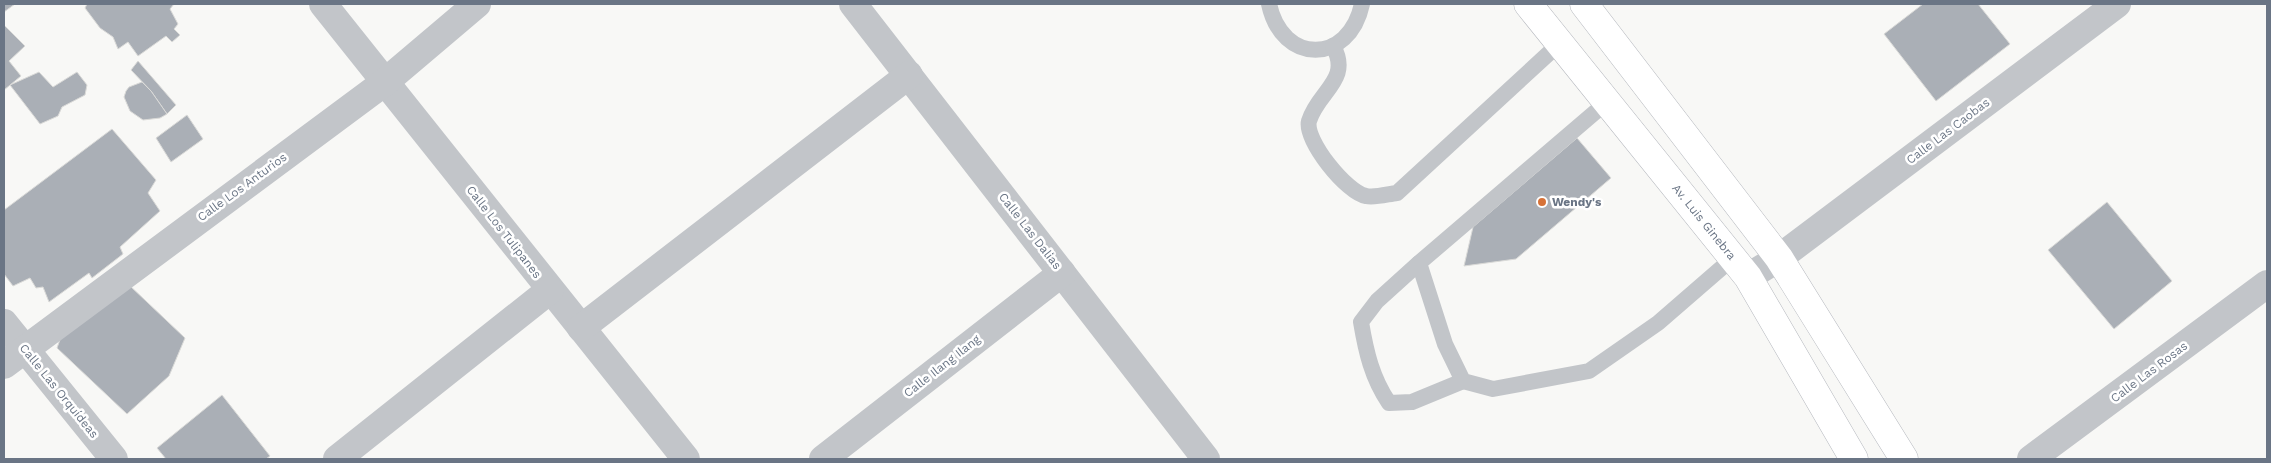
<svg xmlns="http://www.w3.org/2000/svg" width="2271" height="463" viewBox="0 0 2271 463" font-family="'Work Sans',sans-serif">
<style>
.building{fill:#aaafb6;stroke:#dadad8}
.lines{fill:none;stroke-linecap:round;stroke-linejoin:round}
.secondary-casing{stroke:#b5b8be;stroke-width:29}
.lane{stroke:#c2c5c9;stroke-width:16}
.street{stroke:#c2c5c9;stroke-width:28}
.secondary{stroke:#fff;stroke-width:28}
.poi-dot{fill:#d67238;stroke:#fff;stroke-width:2}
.labels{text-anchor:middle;stroke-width:5;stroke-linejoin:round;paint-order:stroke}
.street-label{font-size:12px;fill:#6a7585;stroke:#fff}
.poi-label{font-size:12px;font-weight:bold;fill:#6a7585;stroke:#fff;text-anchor:start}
</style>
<rect width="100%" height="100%" fill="#f8f8f6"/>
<!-- building -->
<g class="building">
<path d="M4,4H15L4,12Z"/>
<path d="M87,4H174L170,9L178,24L174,29L180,35L172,42L166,36L138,56L128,42L118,49L113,37L100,28L85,8Z"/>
<path d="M1923,4H1978L2010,44L1936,101L1884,34Z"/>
<path d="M4,25L25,46L9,61L21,76L4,90Z"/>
<path d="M138,61L176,105L167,114L151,91L131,70Z"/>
<path d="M39,72L53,87L77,72L87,85L85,95L62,107L58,116L40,124L10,85Z"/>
<path d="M142,82L151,91L167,114L160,118L143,120L130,111L124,97L126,91L129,87Z"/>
<path d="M187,115L203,139L171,162L156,138Z"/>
<path d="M112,129L156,180L148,193L160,211L120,247L123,254L92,278L89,273L49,302L43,287L36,288L30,278L13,286L4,274V210Z"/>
<path d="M1577,138L1611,178L1516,259L1464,266L1473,227Z"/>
<path d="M2107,202L2172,281L2114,329L2048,250Z"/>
<path d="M128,284L185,338L169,376L127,414L57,348L62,334Z"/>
<path d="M222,395L270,456L266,459H166L157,448Z"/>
</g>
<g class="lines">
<!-- secondary casing -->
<g class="secondary-casing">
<g id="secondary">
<path d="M1528,4L1748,277L1854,459"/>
<path d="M1584,4L1779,258L1904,459"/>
</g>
</g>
<!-- lane -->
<g class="lane">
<path d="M1269,4C1282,65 1349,65 1362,4"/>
<path d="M1333,46C1352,80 1318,91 1309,121C1304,140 1347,193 1366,196C1375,198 1388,194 1397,193L1560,43"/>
<path d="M1607,102L1419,263L1445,344L1463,381L1493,389L1589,371L1658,323L1733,258"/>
<path d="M1419,263L1377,301L1361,322C1366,352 1372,378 1389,403L1412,402L1463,381"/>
</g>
<!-- street -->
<g class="street">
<path d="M323,4L686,459"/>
<path d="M853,4L1206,459"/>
<path d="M1748,277L1779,258L2117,4"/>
<path d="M4,323L114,459"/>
<path d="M581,328L909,75"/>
<path d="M4,365L385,82L477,4"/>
<path d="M337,459L550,290"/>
<path d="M823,459L1062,273"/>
<path d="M2031,459L2267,284"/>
</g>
<!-- secondary -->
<use href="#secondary" class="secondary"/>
</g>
<!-- markers -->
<circle class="poi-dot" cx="1542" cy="202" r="5"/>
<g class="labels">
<!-- street labels -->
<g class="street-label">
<text transform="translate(1948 131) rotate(-37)" y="4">Calle Las Caobas</text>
<text transform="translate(242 187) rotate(-36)" y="4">Calle Los Anturios</text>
<text transform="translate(1704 222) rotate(51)" y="4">Av. Luis Ginebra</text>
<text transform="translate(1030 231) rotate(52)" y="4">Calle Las Dalias</text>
<text transform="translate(504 232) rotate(52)" y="4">Calle Los Tulipanes</text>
<text transform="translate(942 366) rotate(-38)" y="4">Calle Ilang Ilang</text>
<text transform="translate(2149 372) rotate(-37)" y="4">Calle Las Rosas</text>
<text transform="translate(59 391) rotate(51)" y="4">Calle Las Orquídeas</text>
</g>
<!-- poi labels -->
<g class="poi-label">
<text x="1552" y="206">Wendy's</text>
</g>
</g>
<!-- border -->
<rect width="2271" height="463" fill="none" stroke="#6a7585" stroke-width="10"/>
</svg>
